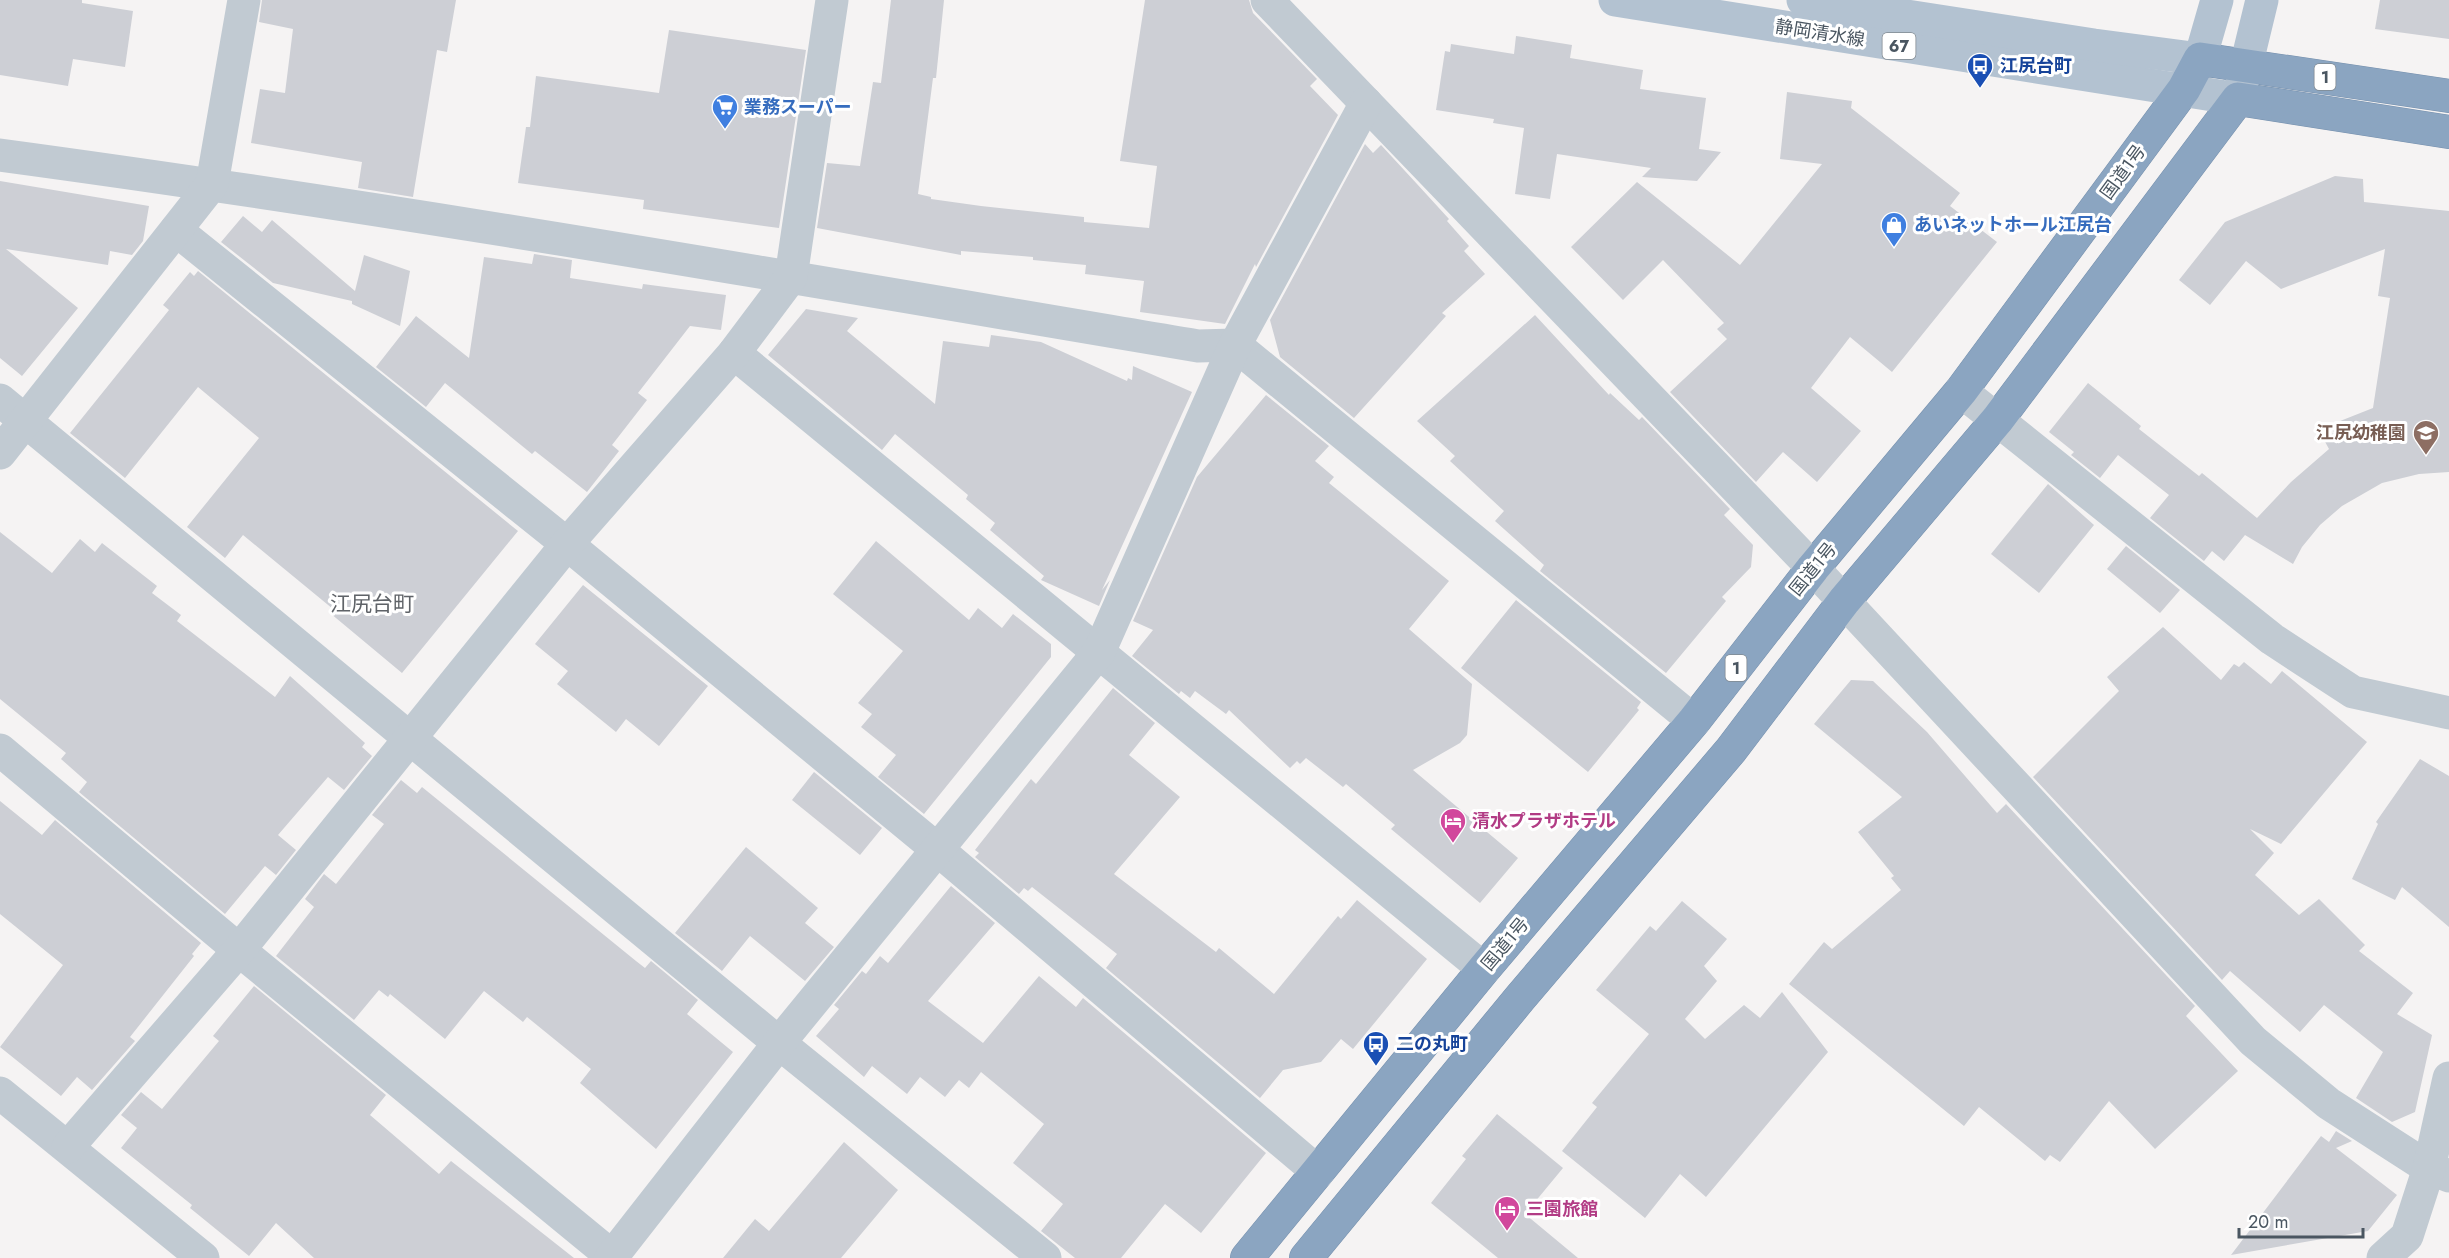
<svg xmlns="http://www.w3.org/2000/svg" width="2449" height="1258" viewBox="0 0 2449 1258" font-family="Jost,'Noto Sans JP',sans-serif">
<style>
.building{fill:#cdcfd5}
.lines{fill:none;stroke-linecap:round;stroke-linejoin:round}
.highway-casing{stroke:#7690ad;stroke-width:34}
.minor{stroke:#c1cad2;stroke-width:33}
.major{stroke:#b3c2d1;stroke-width:33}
.highway{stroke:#8ba5c1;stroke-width:33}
.labels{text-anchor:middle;stroke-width:6;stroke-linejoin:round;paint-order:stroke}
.shield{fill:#fff;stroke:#808990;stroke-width:1.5}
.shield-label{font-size:16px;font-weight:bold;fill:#4a5661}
.street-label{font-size:18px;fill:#4a5661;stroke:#fff}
.transit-label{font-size:18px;font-weight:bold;fill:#164399;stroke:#fff;text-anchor:start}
.shop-label{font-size:18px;font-weight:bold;fill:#366cbe;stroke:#fff;text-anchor:start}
.education-label{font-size:18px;font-weight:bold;fill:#785e54;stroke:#fff;text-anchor:end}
.hotel-label{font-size:18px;font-weight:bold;fill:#b23c85;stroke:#fff;text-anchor:start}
.quarter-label{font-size:21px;fill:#5f6368;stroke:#fff}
</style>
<rect width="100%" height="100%" fill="#f5f3f3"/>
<!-- building -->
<g class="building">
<path d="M0,0H82V3L133,11L125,67L73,59L68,86L0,75Z"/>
<path d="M262,0H456L447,52L437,50L413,197L358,188L362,162L251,143L260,89L285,93L293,29L259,22Z"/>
<path d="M891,0H944L936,78H933L918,194L931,197V199L981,206L1084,217V222L1149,228L1157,166L1120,161L1145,0H1249L1253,13L1317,79L1310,86L1338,115L1256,267L1255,264L1225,324L1140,312L1144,281L1085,274L1086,265L1033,260V257L961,251V255L817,228L827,163L860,166L873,82L881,83Z"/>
<path d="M2380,0H2449V39L2375,29Z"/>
<path d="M669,30L806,50L779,228L643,209L644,200L518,183L526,127H530L536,76L659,93Z"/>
<path d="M1516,36L1572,45L1570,58L1643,70L1640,89L1706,98L1699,149L1721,152L1697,181L1642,177L1651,168L1557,154L1550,199L1515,194L1524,128L1493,123L1494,119L1436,110L1445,51L1450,52L1451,44L1514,54Z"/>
<path d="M1787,92L1852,101L1851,108L1960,193L1950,206L1997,242L1892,372L1850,337L1811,388L1861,431L1817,482L1783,452L1756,482L1670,392L1727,339L1717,329L1724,323L1663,260L1623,300L1571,247L1637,182L1740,265L1822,164L1780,159Z"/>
<path d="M1365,144L1373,153L1381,145L1417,184L1449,219L1447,221L1469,246L1464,251L1485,274L1442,313L1446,316L1354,418L1280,357L1270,320Z"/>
<path d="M2335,176L2363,179L2364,202L2449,211V472L2419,474L2382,483L2342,506L2320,525L2302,547L2293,564L2245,535L2224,561L2212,551L2204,561L2150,518L2169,495L2118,455L2100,478L2071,455L2074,452L2049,432L2088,383L2141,426L2139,429L2199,476L2202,473L2257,518L2291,482L2329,449L2323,438L2334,433L2330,425L2373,408L2390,298L2378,296L2385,249L2281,289L2246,261L2210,305L2179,280L2225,222Z"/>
<path d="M0,181L149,206L143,241L132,255L110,251L108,265L6,249L78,308L22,376L0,358Z"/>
<path d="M243,216L262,232L272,220L355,291L364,255L410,271L400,326L352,304V301L273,283L221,242Z"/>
<path d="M534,254L572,260L570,278L642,289L643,284L726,295L721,330L690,326L638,393L647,400L612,445L619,451L587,492L535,451L532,454L445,383L426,407L376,367L416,316L469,358L484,257L532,264Z"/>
<path d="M198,271L518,531L402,673L330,613L333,609L243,535L225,558L187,527L259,438L198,387L125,478L70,433L169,310L163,305L190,272L194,276Z"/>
<path d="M806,309L858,318L847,331L935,404L943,341L989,347L991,335L1041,342L1127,381L1128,378L1132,380L1133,366L1192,392L1102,590L1110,580L1099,606L1041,580L1044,576L990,530L995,523L966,499L968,495L895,434L882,450L768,355Z"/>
<path d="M1535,315L1609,395L1610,393L1639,420L1642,417L1730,509L1724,515L1753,545L1751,567L1722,597L1726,601L1666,673L1540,571L1544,565L1495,521L1504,511L1450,461L1455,456L1417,421Z"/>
<path d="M1266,395L1329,446L1315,461L1334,477L1329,483L1449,581L1409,629L1472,684L1467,735L1460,743L1413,770L1518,858L1480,903L1391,829L1395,825L1346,784L1343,787L1306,758L1300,764L1297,761L1290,768L1229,710L1226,714L1195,691L1190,698L1181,691L1179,694L1132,656L1153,630L1133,621L1197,477Z"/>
<path d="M2048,484L2094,525L2039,593L1991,554Z"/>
<path d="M0,532L52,573L80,539L95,552L102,543L157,586L152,593L181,615L177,621L275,697L290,676L365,743L362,747L372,756L344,790L328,777L278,835L296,850L276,875L265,866L225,914L79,792L87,782L61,759L66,753L0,699Z"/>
<path d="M876,541L969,620L978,608L1002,628L1013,614L1051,644V657L924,814L878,777L896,755L861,727L872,714L858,703L903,651L833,594Z"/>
<path d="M2126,546L2180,590L2160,613L2107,569Z"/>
<path d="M583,585L708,686L659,746L626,719L616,732L557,684L568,671L535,644Z"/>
<path d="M1516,600L1641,702L1637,708L1639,710L1588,772L1461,668Z"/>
<path d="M2163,627L2221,680L2234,664L2239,667L2244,662L2271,684L2282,671L2367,742L2281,844L2250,829L2274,853L2255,875L2299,915L2319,899L2365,945L2359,951L2413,993L2397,1014L2432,1035L2415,1112L2392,1122L2356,1098L2383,1052L2324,1005L2300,1032L2230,971L2222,980L2033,777L2119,691L2107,677Z"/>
<path d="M1851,680L1873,681L1927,732L1997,813L2006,804L2195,1006L2186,1016L2238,1071L2155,1149L2109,1101L2060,1162L2050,1155L2045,1161L1979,1107L1964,1126L1789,984L1824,942L1832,949L1901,890L1891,878L1894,876L1858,832L1902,797L1814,724Z"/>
<path d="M1113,688L1155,723L1129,755L1180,797L1114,874L1216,952L1219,948L1274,994L1338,916L1341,919L1357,900L1427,959L1353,1049L1341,1039L1321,1062L1283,1070L1260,1098L1106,968L1117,954L1032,887L1028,891L1024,888L1019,894L975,857L979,853L975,850L1031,779L1036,784Z"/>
<path d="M2420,759L2449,776V927L2402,887L2395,900L2352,879L2378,824L2376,822Z"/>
<path d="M814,772L882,828L860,855L792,800Z"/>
<path d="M401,780L417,793L422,787L636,961L645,968L651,961L698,1000L687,1014L733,1052L656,1149L580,1083L591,1069L527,1017L523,1022L484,991L445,1039L390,994L388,997L379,990L354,1020L276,956L314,907L305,899L324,874L336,884L384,824L372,815Z"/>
<path d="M0,801L42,835L55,820L201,943L192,954L194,956L130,1037L135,1041L92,1090L77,1077L61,1096L0,1047L63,965L0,914Z"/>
<path d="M746,847L818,908L805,923L834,947L805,981L750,936L722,971L675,933Z"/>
<path d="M951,886L995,923L928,1001L983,1043L1039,976L1076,1007L1083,998L1266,1153L1201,1233L1165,1204L1121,1258H1075L1041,1231L1063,1204L1013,1163L1044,1124L981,1072L969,1088L959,1080L945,1097L920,1077L907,1094L872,1066L864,1077L816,1036L839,1009L834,1005L862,971L866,974L880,956L888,963Z"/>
<path d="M1682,901L1727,939L1704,966L1717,981L1685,1019L1705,1039L1744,1005L1760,1018L1782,992L1828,1052L1706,1197L1680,1174L1645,1218L1562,1151L1597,1107L1592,1103L1649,1034L1596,990L1650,926L1656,931Z"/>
<path d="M254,986L386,1095L370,1115L439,1174L451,1161L574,1258H314L276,1223L249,1256L190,1208L192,1205L121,1148L137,1128L121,1115L141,1092L162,1109L219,1041L213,1036Z"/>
<path d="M1497,1114L1563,1168L1525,1214L1578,1258H1498L1431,1203L1466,1159L1462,1156Z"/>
<path d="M2336,1131L2352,1141L2336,1148L2397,1195L2368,1231L2231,1255L2321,1136L2329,1142Z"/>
<path d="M844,1142L898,1190L841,1258H723L755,1219L769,1231Z"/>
</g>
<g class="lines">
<!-- highway casing -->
<g class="highway-casing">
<g id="highway">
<path d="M1247,1258L1484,969L1694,721L1813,568L1961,391L2184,89L2200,59L2449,96"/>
<path d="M1306,1258L1520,998L1731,750L1844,601L1998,419L2238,99L2449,132"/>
</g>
</g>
<!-- minor -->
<g class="minor">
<path d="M1267,0L1813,568L2253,1041L2328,1103L2429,1168L2449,1176"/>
<path d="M0,155C401,209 799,279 1198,346L1235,345L1694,721"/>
<path d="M176,230L567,544L938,850L1318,1172"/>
<path d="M734,353L1484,969"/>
<path d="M1961,391L2272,639L2353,692L2449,713"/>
<path d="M0,400L779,1043L1045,1258"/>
<path d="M0,453L212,184L244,0"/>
<path d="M0,750L239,950L614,1258"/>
<path d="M0,1093L203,1258"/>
<path d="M68,1147L239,950L567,544L734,353L791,277L832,0"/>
<path d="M611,1258L779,1043L1099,652L1235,345L1366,103"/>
<path d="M2383,1258L2407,1236L2429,1168L2449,1078"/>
</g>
<!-- major -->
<g class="major">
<path d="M1615,0L2238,99L2262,0"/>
<path d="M1803,0L2094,45L2200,59L2217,0"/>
</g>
<!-- highway -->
<use href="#highway" class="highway"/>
</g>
<!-- icons -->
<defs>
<g id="bus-pin" transform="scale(1.35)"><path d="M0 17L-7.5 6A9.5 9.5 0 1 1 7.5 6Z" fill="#1a4fb4" stroke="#fff"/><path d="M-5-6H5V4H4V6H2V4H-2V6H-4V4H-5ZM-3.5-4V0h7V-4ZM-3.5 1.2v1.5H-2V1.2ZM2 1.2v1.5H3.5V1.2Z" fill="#fff"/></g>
<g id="supermarket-pin" transform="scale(1.35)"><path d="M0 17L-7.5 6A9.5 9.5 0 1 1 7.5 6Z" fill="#3f7fe0" stroke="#fff"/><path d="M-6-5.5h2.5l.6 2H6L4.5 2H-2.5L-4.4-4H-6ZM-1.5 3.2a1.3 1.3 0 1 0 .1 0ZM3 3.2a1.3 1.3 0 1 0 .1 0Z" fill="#fff"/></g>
<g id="shop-pin" transform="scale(1.35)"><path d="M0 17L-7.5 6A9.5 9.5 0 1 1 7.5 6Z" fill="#3f7fe0" stroke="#fff"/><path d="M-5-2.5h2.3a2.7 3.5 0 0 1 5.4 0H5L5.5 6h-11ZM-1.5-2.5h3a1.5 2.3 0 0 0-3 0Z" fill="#fff"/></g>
<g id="school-pin" transform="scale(1.35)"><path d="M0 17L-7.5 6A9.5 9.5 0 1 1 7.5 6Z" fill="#8d6e63" stroke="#fff"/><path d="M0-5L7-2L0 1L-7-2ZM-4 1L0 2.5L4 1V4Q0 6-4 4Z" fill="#fff"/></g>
<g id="hotel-pin" transform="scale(1.35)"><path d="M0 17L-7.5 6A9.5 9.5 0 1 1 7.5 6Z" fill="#d1479c" stroke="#fff"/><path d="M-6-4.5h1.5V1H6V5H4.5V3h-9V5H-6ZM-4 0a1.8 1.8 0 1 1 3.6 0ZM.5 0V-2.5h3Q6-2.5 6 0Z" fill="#fff"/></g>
</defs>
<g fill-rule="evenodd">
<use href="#bus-pin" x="1980" y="66"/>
<use href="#supermarket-pin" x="725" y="107"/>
<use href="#shop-pin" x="1894" y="225"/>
<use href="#school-pin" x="2426" y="433"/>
<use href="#hotel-pin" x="1453" y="821"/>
<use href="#bus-pin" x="1376" y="1044"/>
<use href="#hotel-pin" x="1507" y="1209"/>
</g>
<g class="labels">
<!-- shield labels -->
<g class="shield">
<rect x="1882.5" y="33" width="33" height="26" rx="4.5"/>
<rect x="2314.5" y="64" width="21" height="26" rx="4.5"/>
<rect x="1725.5" y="655" width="21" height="26" rx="4.5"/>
</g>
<g class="shield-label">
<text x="1899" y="52">67</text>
<text x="2325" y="83">1</text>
<text x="1736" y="674">1</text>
</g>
<!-- street labels -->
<g class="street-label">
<text transform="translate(1820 33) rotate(9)" y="6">静岡清水線</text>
<text transform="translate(2123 172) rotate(-54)" y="6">国道1号</text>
<text transform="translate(1813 569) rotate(-51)" y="6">国道1号</text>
<text transform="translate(1505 944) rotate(-50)" y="6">国道1号</text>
</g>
<!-- transit labels -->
<g class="transit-label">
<text x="2000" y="72">江尻台町</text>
<text x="1396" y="1050">二の丸町</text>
</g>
<!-- shop labels -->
<g class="shop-label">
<text x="744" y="113">業務スーパー</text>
<text x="1914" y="231">あいネットホール江尻台</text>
</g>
<!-- education labels -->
<g class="education-label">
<text x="2406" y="439">江尻幼稚園</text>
</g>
<!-- hotel labels -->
<g class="hotel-label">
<text x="1472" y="827">清水プラザホテル</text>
<text x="1526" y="1215">三園旅館</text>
</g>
<!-- quarter labels -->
<g class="quarter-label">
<text x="372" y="611">江尻台町</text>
</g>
</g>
<!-- scale -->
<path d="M2239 1228v9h124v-9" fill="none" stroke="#4a5661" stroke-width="3"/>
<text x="2248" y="1228" font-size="18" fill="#4a5661" stroke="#ffffff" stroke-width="4.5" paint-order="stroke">20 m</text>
</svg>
